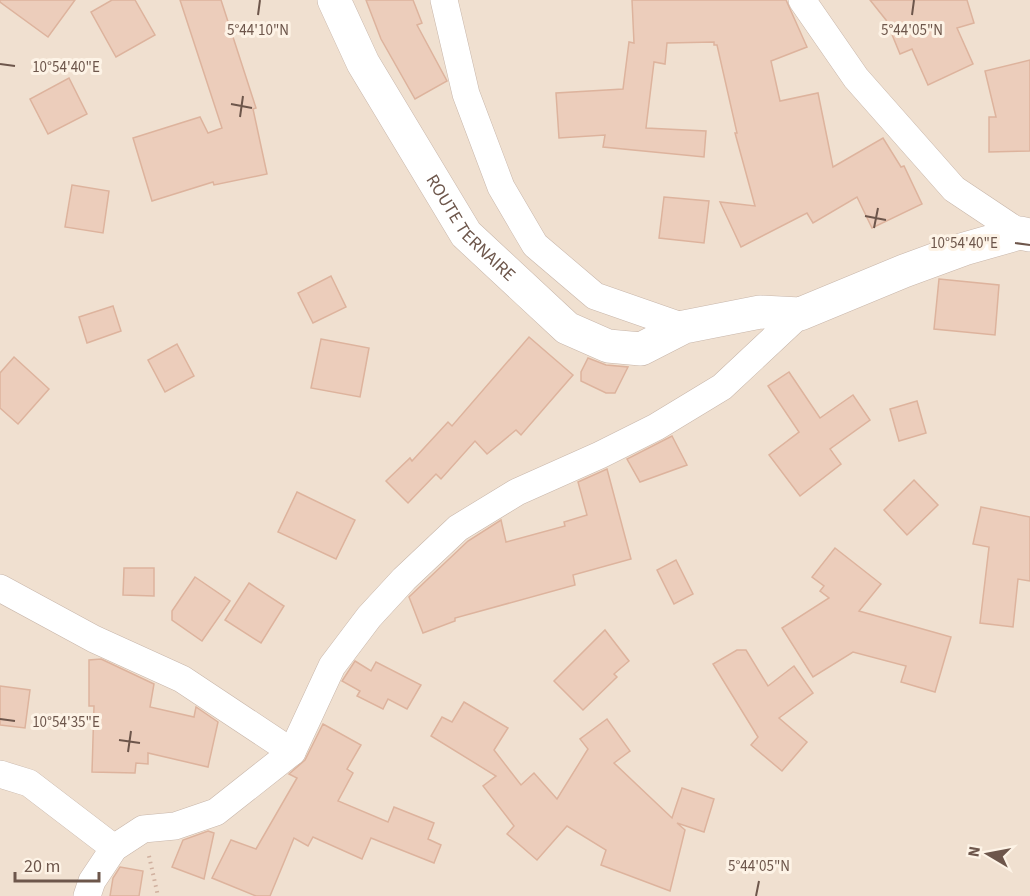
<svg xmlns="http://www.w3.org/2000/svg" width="1030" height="896" viewBox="0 0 1030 896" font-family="'Source Sans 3',sans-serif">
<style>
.residential{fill:#f0e0d0}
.building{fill:#eccdbb;stroke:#ddb39d;stroke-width:1.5}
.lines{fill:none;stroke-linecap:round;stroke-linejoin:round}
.minor-casing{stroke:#c8b6aa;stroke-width:28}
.tertiary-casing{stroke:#c8b6aa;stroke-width:34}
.path{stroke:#d0b09f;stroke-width:4;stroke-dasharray:1.5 4.5;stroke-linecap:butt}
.minor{stroke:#fff;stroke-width:27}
.tertiary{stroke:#fff;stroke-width:33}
.ticks{fill:none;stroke:#6d564b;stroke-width:2}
.labels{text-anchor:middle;stroke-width:6;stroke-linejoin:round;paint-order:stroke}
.street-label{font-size:18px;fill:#6d564b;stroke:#fdf3e6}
.ticks-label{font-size:15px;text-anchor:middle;fill:#6d564b;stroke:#fdf3e6;stroke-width:6;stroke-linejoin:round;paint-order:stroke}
</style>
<rect width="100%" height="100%" fill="#f9efe1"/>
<!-- residential -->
<rect class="residential" x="0" y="0" width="1030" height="896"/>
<!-- building -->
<g class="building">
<path d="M0,0H75L48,37L0,2Z"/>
<path d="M112,0H135L155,35L116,57L91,12Z"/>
<path d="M180,0H221L256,108L253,109L267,174L214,185L213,182L152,201L133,138L200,117L208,133L222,128Z"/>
<path d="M366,0H413L422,23L417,25L447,81L415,99L381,39Z"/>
<path d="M632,0H786L807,47L771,61L780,101L818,93L833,167L883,138L901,167L904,166L922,204L872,228L857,197L813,223L807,213L741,247L720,202L755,206L735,133H737L717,45H714V42L667,43L665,64L654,62L646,128L706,131L704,157L603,147L605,135L559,138L556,93L623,89L629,42L634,43Z"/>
<path d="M870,0H967L974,23L957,28L973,64L928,85L912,49L900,54L886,20Z"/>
<path d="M1030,60V151L989,152V117H996L985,71Z"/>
<path d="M69,78L87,114L48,134L30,99Z"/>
<path d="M72,185L109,191L103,233L65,227Z"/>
<path d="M664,197L709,201L704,243L659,238Z"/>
<path d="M331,276L346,307L313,323L298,293Z"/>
<path d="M939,279L999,285L995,335L934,329Z"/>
<path d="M113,306L121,331L87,343L79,317Z"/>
<path d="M529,337L573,375L521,435L516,430L487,454L475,441L441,479L436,474L408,503L386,481L410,458L412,461L448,422L452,426Z"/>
<path d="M321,339L369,348L360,397L311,388Z"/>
<path d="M177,344L194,376L165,392L148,360Z"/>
<path d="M14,357L49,389L18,424L0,408V373Z"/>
<path d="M588,358L606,365L628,367L615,393H606L581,381V372Z"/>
<path d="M789,372L820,418L853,395L870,420L830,449L841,464L800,496L769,455L799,432L768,386Z"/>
<path d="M917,401L926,433L899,441L890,409Z"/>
<path d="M672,436L687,465L640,482L627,459Z"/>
<path d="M607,469L631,559L573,575L575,585L455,618V621L423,633L409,597L468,541L501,520L506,542L565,526L564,522L587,515L578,482Z"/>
<path d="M914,480L938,505L907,535L884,510Z"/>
<path d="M297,492L355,520L336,559L278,532Z"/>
<path d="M981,507L1030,517V581L1018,579L1013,627L980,623L989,547L973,544Z"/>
<path d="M835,548L881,584L859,611L951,637L935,692L901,682L906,666L853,652L813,677L782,628L829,598L820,591L824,586L812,577Z"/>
<path d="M676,560L693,594L674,604L657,570Z"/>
<path d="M124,568H154V596L123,595Z"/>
<path d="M195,577L230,601L202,641L172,620V611Z"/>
<path d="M249,583L284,606L261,643L225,620Z"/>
<path d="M605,630L629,661L614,674L617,677L583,710L554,681Z"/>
<path d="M737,650H746L768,686L794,666L813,693L779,718L807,742L782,771L751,745L758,737L713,664Z"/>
<path d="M101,659L154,684L150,707L194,717L196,707L218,722L208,767L148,753V764L136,763L135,773L92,772L94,706H89V660Z"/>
<path d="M355,661L371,671L376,662L421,685L407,709L388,699L383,709L357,696L360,691L342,681Z"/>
<path d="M0,686L30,690L25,728L0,725Z"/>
<path d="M464,702L508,728L494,750L521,785L534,773L557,799L588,749L580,739L607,719L630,751L614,763L672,818L682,788L714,799L704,832L677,823L685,830L670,891L601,865L606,850L567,826L537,860L507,834L514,826L483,786L496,776L431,736L442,717L452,722Z"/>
<path d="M323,724L361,745L347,769L353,773L338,801L388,822L394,807L434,823L428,839L441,845L434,863L371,838L362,859L313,837L308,846L294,838L270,896H256L212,878L231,840L256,849L297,778L289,774L305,760Z"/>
<path d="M208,831L214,833L204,879L172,867L183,840Z"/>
<path d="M120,867L143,871L139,896H110L113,878Z"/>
</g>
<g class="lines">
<!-- minor casing -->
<g class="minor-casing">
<g id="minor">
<path d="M444,0L466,94L501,187L535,245L595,296L684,327"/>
<path d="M802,0L856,78L954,189L1020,233"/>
<path d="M0,588L94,639L182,679L292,752"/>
<path d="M0,774L29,783L114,848"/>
<path d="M87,896L92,881L114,848L143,829L175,826L216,812L292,752L332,666L369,617L404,579L458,528L517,492L600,455L656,427L722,387L800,314"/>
</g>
</g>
<!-- tertiary casing -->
<g class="tertiary-casing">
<g id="tertiary">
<path id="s1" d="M334,0L363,63L466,234L567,328L608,346L641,349L684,327L760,312L800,314L904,271L964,249L1020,233L1030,235"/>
</g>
</g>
<!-- path -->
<path class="path" d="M149,856L158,896"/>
<!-- minor -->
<use href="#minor" class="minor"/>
<!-- tertiary -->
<use href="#tertiary" class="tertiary"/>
</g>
<!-- ticks -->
<path class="ticks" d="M258,15L260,0M912,15L914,0M0,64L15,66M231,104L252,108M240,117L243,96M865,216L886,220M874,228L878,208M1015,243L1030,245M0,719L15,721M119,740L140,743M128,752L131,731M756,896L759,881"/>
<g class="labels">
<!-- street labels -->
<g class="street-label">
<text dy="6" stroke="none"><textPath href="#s1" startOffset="267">ROUTE TERNAIRE</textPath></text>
</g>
</g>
<g class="ticks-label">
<text x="258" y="35">5°44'10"N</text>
<text x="912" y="35">5°44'05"N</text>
<text x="66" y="72">10°54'40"E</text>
<text x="964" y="248">10°54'40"E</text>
<text x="66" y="727">10°54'35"E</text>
<text x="759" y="871">5°44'05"N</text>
</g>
<!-- north arrow -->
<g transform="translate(988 854) rotate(280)" stroke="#fdf3e6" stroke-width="4.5" paint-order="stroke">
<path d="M0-4.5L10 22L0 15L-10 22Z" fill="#6d564b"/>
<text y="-9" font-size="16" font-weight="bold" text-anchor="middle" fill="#6d564b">N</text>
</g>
<!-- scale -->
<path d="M15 872v9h84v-9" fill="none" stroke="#6d564b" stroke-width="3"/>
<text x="24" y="872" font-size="18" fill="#6d564b" stroke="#fdf3e6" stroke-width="4.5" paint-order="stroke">20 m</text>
</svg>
